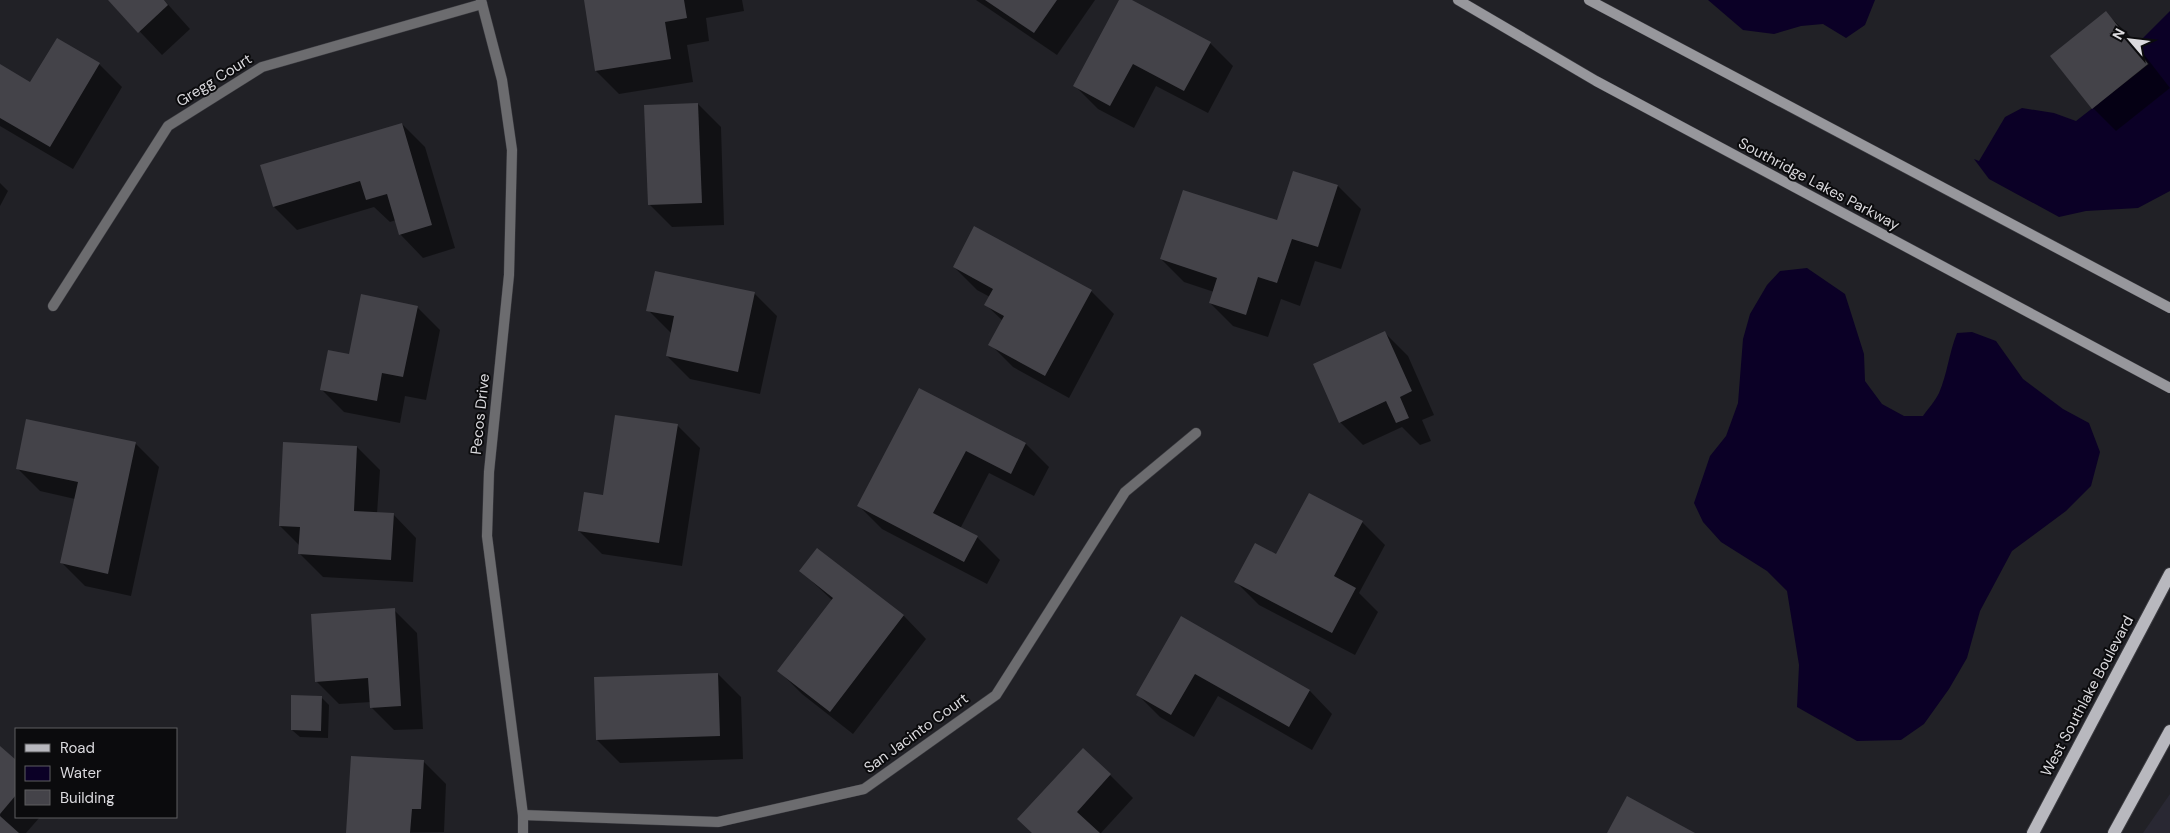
<svg xmlns="http://www.w3.org/2000/svg" width="2170" height="833" viewBox="0 0 2170 833" font-family="'DM Sans',sans-serif">
<style>
.built{fill:#292833}
.water{fill:#0b0026}
.shadow{fill:#0007}
.building{fill:#444349}
.lines{fill:none;stroke-linecap:round;stroke-linejoin:round}
.street-casing{stroke:#3b3b40;stroke-width:11}
.secondary-casing{stroke:#3b3b40;stroke-width:11}
.primary-casing{stroke:#3b3b40;stroke-width:14}
.street{stroke:#6c6c6f;stroke-width:10}
.secondary{stroke:#97979c;stroke-width:10}
.primary{stroke:#b8b8be;stroke-width:12}
.labels{text-anchor:middle;stroke-width:4;stroke-linejoin:round;paint-order:stroke}
.street-label{font-size:15px;fill:#dbdade;stroke:#0b0b0d}
</style>
<rect width="100%" height="100%" fill="#212126"/>
<!-- built -->
<path class="built" d="M2170,794V833H2143Z"/>
<!-- water -->
<g class="water">
<path d="M1708,0H1875L1865,25L1846,38L1823,24L1801,26L1774,34L1743,30Z"/>
<path d="M2170,11V191L2138,208L2086,211L2059,217L1989,179L1974,159L1979,161L2005,117L2022,108L2054,113L2076,121L2149,64L2135,46Z"/>
<path d="M1807,268L1845,294L1864,354L1865,381L1882,404L1904,416H1923C1928,409 1935,401 1939,393C1947,375 1949,353 1957,333L1972,332L1996,341L2023,379L2063,409L2089,423L2100,452L2091,486L2066,511L2012,551L1980,611L1967,658L1949,689L1924,724L1901,740L1857,741L1797,707L1799,665L1787,591L1767,571L1721,542L1703,522L1694,503L1710,456L1726,436L1738,403L1743,339L1750,314L1767,285L1780,271Z"/>
</g>
<!-- shadow -->
<g class="shadow">
<path d="M110,0H164L190,29L162,55Z"/>
<path d="M585,0H742L744,11L706,18L709,41L687,45L693,82L619,94L596,71Z"/>
<path d="M976,0H1095L1057,55Z"/>
<path d="M1120,0H1130L1210,43L1233,66L1208,113L1156,86L1134,128L1098,109L1075,86Z"/>
<path d="M2106,13L2129,35L2170,88L2116,131L2093,108Z"/>
<path d="M99,64L122,87L73,169L0,126V66L31,84Z"/>
<path d="M698,104L721,127L724,225L672,227L649,204Z"/>
<path d="M402,124L425,147L455,248L423,258L400,234L396,220L390,222L374,207L297,230L274,207Z"/>
<path d="M1294,172L1338,186L1361,209L1341,269L1315,261L1300,306L1281,299L1268,337L1233,326L1210,303L1214,292L1184,282L1161,259L1278,222Z"/>
<path d="M0,183L8,191L0,206Z"/>
<path d="M954,267L1091,291L1114,314L1069,398L1013,367L990,344L1003,321L986,305L990,297L977,290Z"/>
<path d="M754,293L777,316L760,394L690,379L667,356L672,334L648,310Z"/>
<path d="M417,307L440,330L426,400L405,396L400,423L344,412L321,389Z"/>
<path d="M1385,333L1408,356L1434,415L1422,420L1431,441L1420,445L1402,427L1363,445L1340,422Z"/>
<path d="M919,390L1026,444L1049,467L1034,496L989,473L960,529L977,537L1000,560L987,584L882,529L859,506Z"/>
<path d="M677,425L700,448L682,566L602,554L579,531L604,496Z"/>
<path d="M136,444L159,467L131,596L85,586L62,563L75,499L40,491L17,468Z"/>
<path d="M357,447L380,470L377,514H393L416,538L413,582L323,577L300,554V546L280,526Z"/>
<path d="M1362,522L1385,545L1359,593L1378,612L1355,655L1259,605L1236,582L1277,556Z"/>
<path d="M818,549L904,616L926,639L853,734L802,694L779,671L833,601L801,571Z"/>
<path d="M394,610L417,633L423,729L394,730L371,707V702L339,704L316,681Z"/>
<path d="M1181,618L1310,691L1332,714L1312,750L1218,696L1194,737L1160,717L1138,695Z"/>
<path d="M718,674L741,697L743,759L620,763L597,740Z"/>
<path d="M321,697L329,705L328,738L300,737L292,730Z"/>
<path d="M1,748L16,761V817H40L26,833H0Z"/>
<path d="M423,761L446,784L444,832L348,833Z"/>
<path d="M1110,775L1133,798L1101,833H1032Z"/>
</g>
<!-- building -->
<g class="building">
<path d="M108,0H164L168,5L138,33Z"/>
<path d="M584,0H684L687,18L665,22L671,59L595,71Z"/>
<path d="M985,0H1057L1034,33Z"/>
<path d="M1119,0H1132L1211,42L1184,91L1133,64L1110,106L1073,86Z"/>
<path d="M2106,11L2148,64L2092,109L2050,56Z"/>
<path d="M57,38L100,63L50,147L0,118V64L30,82Z"/>
<path d="M698,103L702,203L648,205L644,105Z"/>
<path d="M402,123L432,225L399,235L387,194L366,200L360,181L273,207L260,165Z"/>
<path d="M1293,171L1338,185L1318,247L1292,239L1277,283L1258,277L1246,315L1209,303L1217,278L1160,259L1183,190L1277,220Z"/>
<path d="M974,226L1092,290L1045,376L988,345L1004,316L984,305L993,289L953,267Z"/>
<path d="M655,271L755,292L738,372L666,356L674,316L646,311Z"/>
<path d="M361,294L418,306L403,377L382,373L377,401L320,390L328,350L349,354Z"/>
<path d="M1385,331L1412,391L1400,397L1409,418L1396,423L1386,401L1339,423L1313,364Z"/>
<path d="M919,388L1026,443L1011,474L966,451L933,513L978,536L964,562L857,506Z"/>
<path d="M615,415L678,424L659,543L578,531L584,492L603,495Z"/>
<path d="M26,419L136,442L108,574L60,563L78,482L16,469Z"/>
<path d="M283,442L357,446L354,511L394,513L391,560L298,554L300,527L279,526Z"/>
<path d="M1309,493L1363,521L1334,576L1356,588L1332,633L1234,582L1255,543L1276,554Z"/>
<path d="M817,548L904,615L830,712L777,671L833,598L799,571Z"/>
<path d="M395,608L401,706L370,708L368,678L315,682L311,614Z"/>
<path d="M1181,616L1310,690L1289,727L1195,674L1171,715L1136,695Z"/>
<path d="M718,673L720,736L596,740L594,677Z"/>
<path d="M291,695L322,696L321,731L291,730Z"/>
<path d="M0,746L16,760V795L0,814Z"/>
<path d="M1083,748L1111,774L1077,812L1100,833H1032L1017,819Z"/>
<path d="M351,756L424,760L421,809H412L410,833H346Z"/>
<path d="M1627,796L1695,833H1607Z"/>
<path d="M0,816L19,833H0Z"/>
</g>
<g class="lines">
<!-- street casing -->
<g class="street-casing">
<g id="street">
<path d="M481,0L502,80L512,150L509,275L489,472L487,536L523,815V833"/>
<path d="M53,306L168,126L262,67L482,4"/>
<path d="M523,815L718,822L864,789L996,695L1125,492L1196,433"/>
</g>
</g>
<!-- secondary casing -->
<g class="secondary-casing">
<g id="secondary">
<path d="M1458,0L1596,81L2170,388"/>
<path d="M1589,0L2170,308"/>
</g>
</g>
<!-- primary casing -->
<g class="primary-casing">
<g id="primary">
<path d="M2033,833L2170,574"/>
<path d="M2114,833L2170,731"/>
</g>
</g>
<!-- street -->
<use href="#street" class="street"/>
<!-- secondary -->
<use href="#secondary" class="secondary"/>
<!-- primary -->
<use href="#primary" class="primary"/>
</g>
<g class="labels">
<!-- street labels -->
<g class="street-label">
<text transform="translate(214 80) rotate(-32)" y="5">Gregg Court</text>
<text transform="translate(1819 184) rotate(28)" y="5">Southridge Lakes Parkway</text>
<text transform="translate(480 414) rotate(-84)" y="5">Pecos Drive</text>
<text transform="translate(2087 696) rotate(-62)" y="5">West Southlake Boulevard</text>
<text transform="translate(916 733) rotate(-36)" y="5">San Jacinto Court</text>
</g>
</g>
<!-- legend -->
<rect x="15" y="728" width="162" height="90" fill="#0b0b0d" stroke="#5e5e61"/>
<rect x="25" y="744" width="25" height="8" fill="#b8b8be" stroke="#5e5e61"/>
<text x="60" y="753" font-size="15" fill="#dbdade">Road</text>
<rect x="25" y="766" width="25" height="15" fill="#0b0026" stroke="#5e5e61"/>
<text x="60" y="778" font-size="15" fill="#dbdade">Water</text>
<rect x="25" y="790" width="25" height="15" fill="#444349" stroke="#5e5e61"/>
<text x="60" y="803" font-size="15" fill="#dbdade">Building</text>
<!-- north arrow -->
<g transform="translate(2130 40) rotate(298)" stroke="#0b0b0d" stroke-width="4" paint-order="stroke">
<path d="M0-4L9 19L0 12L-9 19Z" fill="#dbdade"/>
<text y="-8" font-size="14" font-weight="bold" text-anchor="middle" fill="#dbdade">N</text>
</g>
</svg>
